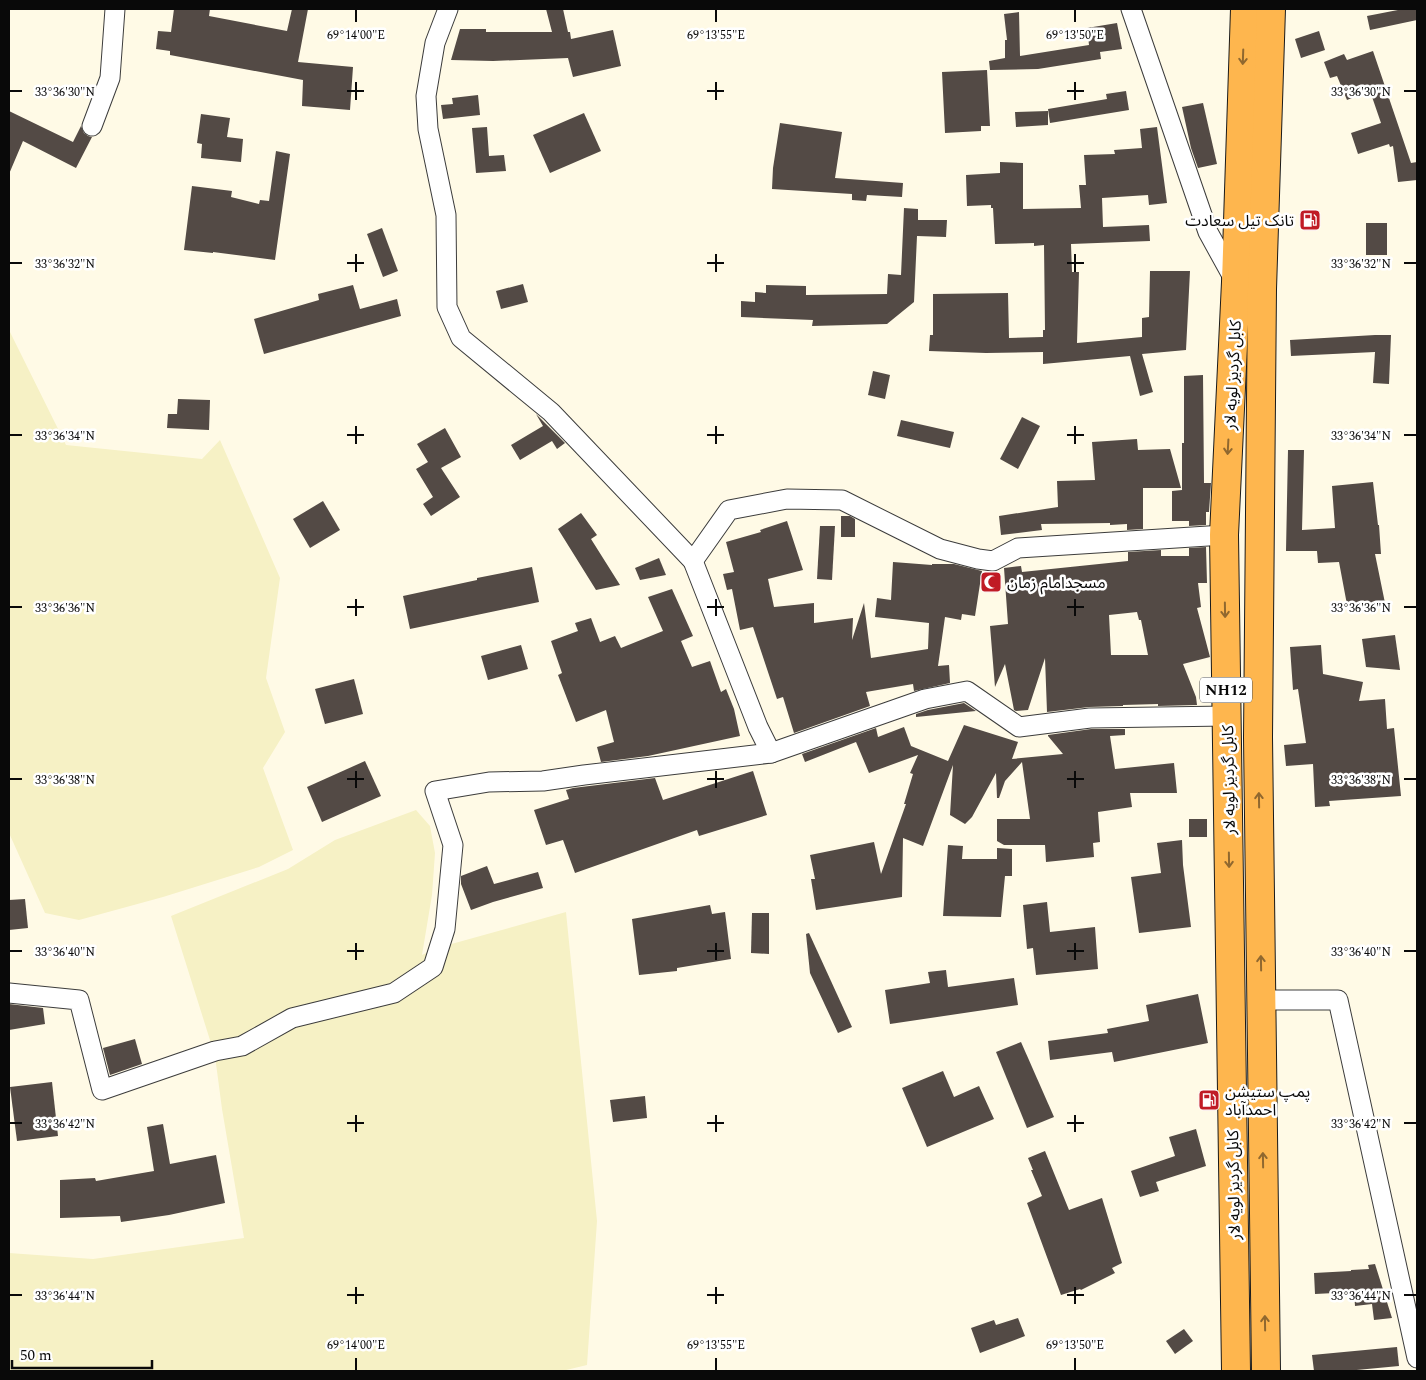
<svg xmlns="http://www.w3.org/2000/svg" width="1426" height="1380" viewBox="0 0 1426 1380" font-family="Spectral,'Noto Sans Arabic',serif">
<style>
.farmland{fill:#f6f1c5}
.building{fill:#534a45;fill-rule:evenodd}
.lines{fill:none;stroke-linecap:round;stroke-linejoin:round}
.minor-casing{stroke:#3c3c3c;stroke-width:21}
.trunk-casing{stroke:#1a1a1a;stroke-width:30}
.minor{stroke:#fff;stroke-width:19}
.trunk{stroke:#feb64e;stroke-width:28}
.oneway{stroke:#90682f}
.ticks{fill:none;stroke:#090909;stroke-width:2}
.labels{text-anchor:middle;stroke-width:5;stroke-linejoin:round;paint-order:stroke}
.shield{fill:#fff;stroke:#535353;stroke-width:1}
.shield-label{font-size:15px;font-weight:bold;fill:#090909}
.poi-label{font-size:16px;fill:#090909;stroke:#fff;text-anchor:start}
.street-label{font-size:16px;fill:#090909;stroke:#fff}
.ticks-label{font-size:12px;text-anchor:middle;fill:#090909;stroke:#fff;stroke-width:5;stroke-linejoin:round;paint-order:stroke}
</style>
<rect width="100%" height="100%" fill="#fffae6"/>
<!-- farmland -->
<g class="farmland">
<path d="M9,330L66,445L202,459L220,440L280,578L266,678L285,732L263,768L293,850L259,867L163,897L79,920L45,913L9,833Z"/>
<path d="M416,810L430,826L435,853L432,895L422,955L437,948L566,912L597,1221L587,1365L562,1371H9V1253L93,1259L244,1238L222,1109L215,1056L171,916L288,869L335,840Z"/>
</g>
<!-- building -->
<g class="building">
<path d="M174,9H210L209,16L287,31L292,9H308L298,62L353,67L350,110L302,106L303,80L170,55V51L156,49L158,31L171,32Z"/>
<path d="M546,9H563L568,32H570L571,39L613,30L621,66L573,77L568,58L493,61L451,60L460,29H486V32H552Z"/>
<path d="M1403,9H1417V20L1370,30L1367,16Z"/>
<path d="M1019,12L1020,56L1089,45L1087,28L1117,23L1122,49L1100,52L1101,59L1038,69L990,70L989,61L1005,58V40H1007L1004,14Z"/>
<path d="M1319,31L1325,50L1301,58L1295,39Z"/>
<path d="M1373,51L1411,163L1417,162V180L1398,182L1393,146L1390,147L1389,144L1358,154L1351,133L1381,123L1370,91L1347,100L1337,76L1330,78L1324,62L1344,54L1347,60Z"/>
<path d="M987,70L990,126H981V131L945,133L942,72Z"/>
<path d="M1126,91L1129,110L1050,123L1048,109L1107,99L1106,94Z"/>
<path d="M478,95L480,115L443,119L441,105L453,104L452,98Z"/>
<path d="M1203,103L1217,164L1198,168L1191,148L1182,107Z"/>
<path d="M9,111L73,142L81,126L84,133L88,136L92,137L76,168L23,141L9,174Z"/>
<path d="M1048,111V125L1016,127L1015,112Z"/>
<path d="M584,113L601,151L550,173L533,135Z"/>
<path d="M201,114L230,118L227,137L243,139L241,162L201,158L202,144L197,143Z"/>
<path d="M780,123L842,132L835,178L903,183L902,197L867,195L866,201L852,200V194L772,189L773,168Z"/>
<path d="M487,127L489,156L504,155L506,171L476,173L472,128Z"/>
<path d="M1157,127L1167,203L1149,205L1148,195L1102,198L1103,227L1149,225L1150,241L1071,244L1072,272H1079L1077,343L1142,337V318L1149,317L1150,271H1190L1186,350L1142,354L1153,392L1140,396L1130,356L1043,364V352L986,353L929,351L930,335H933V294L1008,293L1009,338L1043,337V330H1045L1044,245L1034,246V243L995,244L993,208H991V205L967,206L966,175L1000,173V162L1023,163V209L1081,208L1079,185H1086L1084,155L1115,154L1114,150L1142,148L1140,129Z"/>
<path d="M276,151L290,154L275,260L213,252V253L184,250L192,186L232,191L231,197L259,204L260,200L269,201Z"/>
<path d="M904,208L918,209V220H947L946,237L917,236L914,302L887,324L812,326L813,320L741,317V301L755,302V292L766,293V285L806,286V295L887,294L888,274L901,275Z"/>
<rect x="1366" y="223" width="21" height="32"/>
<path d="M382,228L398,271L383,277L367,234Z"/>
<path d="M523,284L528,302L501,309L496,291Z"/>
<path d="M353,285L360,309L397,299L401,316L264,354L254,319L319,300L318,294Z"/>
<path d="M1375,335H1391L1389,384L1373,383L1375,352L1291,356L1290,340Z"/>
<path d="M873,371L890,375L885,399L868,395Z"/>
<path d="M1203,375L1204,483H1211L1209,512H1206V525L1189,526V521H1172V491L1182,490V443H1184V376Z"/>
<path d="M178,399L210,400L209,430L167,428L168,414H177Z"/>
<path d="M536,414L565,443L557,449L552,441L520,460L511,445L543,426Z"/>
<path d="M1022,417L1040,426L1018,469L1000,459Z"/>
<path d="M901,420L954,432L950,448L897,436Z"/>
<path d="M445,428L461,457L441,468L460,497L431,516L423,504L433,497L416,469L428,462L417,444Z"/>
<path d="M1137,439L1138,450L1170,449L1181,488H1143V529L1127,530V524L1110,525V523L1041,524L1042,530L1001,535L999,516L1058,507L1057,481L1095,480L1092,442Z"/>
<path d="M1288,450H1304L1302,530L1335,528L1332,486L1373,482L1378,525H1379L1381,554H1375L1385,603L1348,610L1339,562L1318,563L1317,551H1286Z"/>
<path d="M323,501L340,530L310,548L293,519Z"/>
<path d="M581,513L597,535L591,539L620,585L596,590L558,529Z"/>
<path d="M841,516H850L855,519V537H841Z"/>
<path d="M787,521L803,570L768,579L774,607L814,603V623L853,618L852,640L864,603L871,658L928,649L929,623L875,617L877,598L891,600L893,562L932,565V564H954L982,571L975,616L962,614L961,620L945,617L938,666L949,665L950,683L914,691L913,684L866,692L870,706L794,733L783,697L777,699L753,627L740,630L732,589L727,590L723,574L734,572L726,542L761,532L760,530Z"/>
<path d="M820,526H835L832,580L817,579Z"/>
<path d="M1206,547L1207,583H1198L1201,607L1197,608L1210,657L1183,664L1196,697L1197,705L1158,706V704L1123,705V706L1089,707L1047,712L1045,658L1028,710L1016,711L1014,710L1005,664L995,687L990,626L1008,624L1004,568L1021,566L1022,572L1128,561V552L1161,550V556H1189V548ZM1137,612L1139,620H1141L1148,655H1111L1109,615Z"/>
<path d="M659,558L666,575L640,580L635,568Z"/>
<path d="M532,567L539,602L410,629L403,596L477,580V578Z"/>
<path d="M672,589L693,636L681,641L692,667L710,661L721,692L726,689L734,709L740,736L648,756L601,762L597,747L614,742L606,710L576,722L558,675L562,673L551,641L578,631L575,623L591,618L600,642L615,636L621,648L663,631L648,597Z"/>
<path d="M1395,635L1400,670L1366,667L1362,639Z"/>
<path d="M521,645L528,669L488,680L481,656Z"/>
<path d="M1321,645L1323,674L1363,682L1359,701L1385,699L1387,729L1394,728L1401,796L1329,801L1330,806L1315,807L1313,764L1286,766L1284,745L1306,743L1298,689L1293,690L1290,647Z"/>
<path d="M354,679L363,714L325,724L315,689Z"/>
<path d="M964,703L976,711L916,717V714L928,710Z"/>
<path d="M964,725L1018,742L1012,759L1063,754L1048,736V735L1091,729H1125V735L1110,736L1115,769L1174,763L1177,793H1130L1132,807L1098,812L1100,842L1093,843L1094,857L1046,862L1045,845H1004L997,841V819H1030L1022,762L1005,781L999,798H997L996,773L972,817L965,824L950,815L953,765L923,846L903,838L902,897L816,910L811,879H815L810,855L874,842L881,874L906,804H904L913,774L910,773L918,755L869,773L856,742L805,762L802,754L876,728L878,737L904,727L911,746L948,761Z"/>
<path d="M365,761L381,796L322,822L307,787Z"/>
<path d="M753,771L767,815L699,836L697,830L575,873L563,840L546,845L534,810L569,799L566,790L573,788L655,778L663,800Z"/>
<rect x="1189" y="819" width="18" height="18"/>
<path d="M1182,840L1183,865L1191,927L1139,933L1131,877L1161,873L1157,843Z"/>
<path d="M948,845L963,846L962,859H997V848L1012,849V876H1005L1001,917L943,916Z"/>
<path d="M487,866L494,884L538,872L543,888L493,902L471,910L461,884V876Z"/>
<path d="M25,899L28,928L9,930V900Z"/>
<path d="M1047,902L1050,932L1095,927L1098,969L1036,975L1033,948L1027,949L1023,905Z"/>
<path d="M710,905L712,914L725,912L731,959L677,968V971L639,975L632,919Z"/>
<path d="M752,913H769V954L751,953Z"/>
<path d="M809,933L852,1027L838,1033L810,973L806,934Z"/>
<path d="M946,970L948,987L1014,978L1018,1005L890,1024L885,990L930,983L928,972Z"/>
<path d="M1198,994L1208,1043L1114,1062L1112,1052L1050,1060L1048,1041L1108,1033L1107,1029L1149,1021L1146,1005Z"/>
<path d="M9,1004L43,1008L45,1024L9,1030Z"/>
<path d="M135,1039L142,1064L110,1075L103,1048Z"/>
<path d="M1021,1042L1054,1117L1027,1128L996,1052Z"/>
<path d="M943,1071L954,1097L979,1086L994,1119L927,1147L902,1088Z"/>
<path d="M52,1082L58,1136L17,1141L10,1087Z"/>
<path d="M645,1096L647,1118L613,1122L610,1100Z"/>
<path d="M163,1124L170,1164L216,1155L225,1203L169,1215L121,1222L120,1216L60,1218V1180L95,1178L96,1181L154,1171L147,1127Z"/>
<path d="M1196,1129L1206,1166L1156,1182L1159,1191L1140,1197L1131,1171L1175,1156L1169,1137Z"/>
<path d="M1045,1151L1069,1210L1102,1198L1122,1263L1112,1268L1115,1273L1081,1290L1080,1289L1061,1295L1027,1203L1042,1196L1031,1170H1033L1028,1158Z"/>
<path d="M1375,1264L1392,1318L1374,1320L1372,1304L1355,1306L1354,1292L1315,1294L1314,1273L1351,1271V1270L1369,1269L1368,1265Z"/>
<path d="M1018,1318L1025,1336L980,1353L971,1328L994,1320L996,1325Z"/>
<path d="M1184,1329L1193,1341L1175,1354L1166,1341Z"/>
<path d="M1397,1347L1399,1366L1346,1371H1314L1312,1355Z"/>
</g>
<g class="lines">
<!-- minor casing -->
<g class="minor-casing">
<g id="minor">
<path d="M448,9L435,43L426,96L428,129L446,215L447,307L461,338L551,412L693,561L758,727L771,753"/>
<path d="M1131,9L1208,232L1235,281"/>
<path d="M92,126L110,78L115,9"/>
<path d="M693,561L729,510L787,499L842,500L940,549L978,559L993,561L1018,548L1224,535"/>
<path d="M9,993L79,1000L102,1090L215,1051L242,1046L292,1018L394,993L433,967L445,929L453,845L435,791L489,782L543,781L584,775L771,753L925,699L967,691L1019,727L1090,718L1227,716"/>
<path d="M1261,1000H1338L1417,1358"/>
</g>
</g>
<!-- trunk casing -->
<g class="trunk-casing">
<g id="trunk">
<path d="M1236,1371L1224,535L1236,282L1245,9"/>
<path d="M1266,1371L1258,737L1262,289L1271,9"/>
</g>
</g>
<!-- minor -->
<use href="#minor" class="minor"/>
<!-- trunk -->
<use href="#trunk" class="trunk"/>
</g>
<!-- one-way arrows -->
<defs><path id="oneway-shaft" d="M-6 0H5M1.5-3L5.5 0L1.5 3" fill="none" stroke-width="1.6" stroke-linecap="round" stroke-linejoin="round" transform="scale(1.25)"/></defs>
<g class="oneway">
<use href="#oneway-shaft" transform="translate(1243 57) rotate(92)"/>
<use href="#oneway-shaft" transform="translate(1228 447) rotate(93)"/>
<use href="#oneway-shaft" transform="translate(1225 610) rotate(89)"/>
<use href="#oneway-shaft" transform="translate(1259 800) rotate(-91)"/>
<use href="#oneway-shaft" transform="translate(1229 860) rotate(89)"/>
<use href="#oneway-shaft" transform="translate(1261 963) rotate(-91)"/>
<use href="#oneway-shaft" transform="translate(1263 1160) rotate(-91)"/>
<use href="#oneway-shaft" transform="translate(1265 1323) rotate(-91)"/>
</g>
<!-- ticks -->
<path class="ticks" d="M356,10V22M716,10V22M1075,10V22M356,82V100M716,82V100M1075,82V100M10,91H22M347,91H364M707,91H724M1067,91H1084M1404,91H1416M356,254V272M716,254V272M1075,254V272M10,263H22M347,263H364M707,263H724M1067,263H1084M1404,263H1416M356,426V444M716,426V444M1075,426V444M10,435H22M347,435H364M707,435H724M1067,435H1084M1404,435H1416M356,599V616M716,599V616M1075,599V616M10,607H22M347,607H364M707,607H724M1067,607H1084M1404,607H1416M356,771V788M716,771V788M1075,771V788M10,779H22M347,779H364M707,779H724M1067,779H1084M1404,779H1416M356,943V960M716,943V960M1075,943V960M10,951H22M347,951H364M707,951H724M1067,951H1084M1404,951H1416M356,1115V1132M716,1115V1132M1075,1115V1132M10,1123H22M347,1123H364M707,1123H724M1067,1123H1084M1404,1123H1416M356,1287V1304M716,1287V1304M1075,1287V1304M10,1295H22M347,1295H364M707,1295H724M1067,1295H1084M1404,1295H1416M356,1358V1370M716,1358V1370M1075,1358V1370"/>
<!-- icons -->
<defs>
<g id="fuel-square" transform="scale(1.125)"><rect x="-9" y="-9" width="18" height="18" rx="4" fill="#c01b25" stroke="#fff"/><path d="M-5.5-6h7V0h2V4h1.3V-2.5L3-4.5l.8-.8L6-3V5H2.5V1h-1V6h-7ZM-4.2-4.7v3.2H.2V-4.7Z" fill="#fff"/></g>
<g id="mosque-square" transform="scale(1.125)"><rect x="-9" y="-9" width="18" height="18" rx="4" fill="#c01b25" stroke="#fff"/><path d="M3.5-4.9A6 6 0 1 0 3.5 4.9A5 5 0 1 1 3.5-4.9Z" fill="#fff"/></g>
</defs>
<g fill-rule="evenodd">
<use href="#fuel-square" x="1310" y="220"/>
<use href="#mosque-square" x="991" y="582"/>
<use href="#fuel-square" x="1209" y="1100"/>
</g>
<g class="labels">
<!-- shield labels -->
<rect class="shield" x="1200" y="677.5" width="52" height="25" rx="4"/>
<g class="shield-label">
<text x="1226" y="695">NH12</text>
</g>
<!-- poi labels -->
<g class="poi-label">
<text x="1294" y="226" text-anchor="end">تانک تیل سعادت</text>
<text x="1007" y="588">مسجدامام زمان</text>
<text x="1225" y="1097">پمپ ستیشن<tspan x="1225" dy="18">احمدآباد</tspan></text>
</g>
<!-- street labels -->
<g class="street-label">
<text transform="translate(1232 375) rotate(-87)" y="6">کابل گردیز لویه لار</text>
<text transform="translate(1228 780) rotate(-91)" y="6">کابل گردیز لویه لار</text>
<text transform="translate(1233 1185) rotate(-91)" y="6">کابل گردیز لویه لار</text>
</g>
</g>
<g class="ticks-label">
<text x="356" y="39">69°14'00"E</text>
<text x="716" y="39">69°13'55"E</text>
<text x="1075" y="39">69°13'50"E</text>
<text x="1361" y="96">33°36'30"N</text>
<text x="65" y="96">33°36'30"N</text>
<text x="1361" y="268">33°36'32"N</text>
<text x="65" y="268">33°36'32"N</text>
<text x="1361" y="440">33°36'34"N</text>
<text x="65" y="440">33°36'34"N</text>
<text x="1361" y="612">33°36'36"N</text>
<text x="65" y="612">33°36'36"N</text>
<text x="1361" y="784">33°36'38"N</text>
<text x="65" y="784">33°36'38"N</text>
<text x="1361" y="956">33°36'40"N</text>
<text x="65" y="956">33°36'40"N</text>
<text x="1361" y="1128">33°36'42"N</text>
<text x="65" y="1128">33°36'42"N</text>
<text x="1361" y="1300">33°36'44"N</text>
<text x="65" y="1300">33°36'44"N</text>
<text x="356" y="1349">69°14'00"E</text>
<text x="716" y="1349">69°13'55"E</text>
<text x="1075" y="1349">69°13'50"E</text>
</g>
<!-- border -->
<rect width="1426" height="1380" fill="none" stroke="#090909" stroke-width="20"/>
<!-- scale -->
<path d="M12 1360v8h140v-8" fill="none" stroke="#090909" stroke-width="2.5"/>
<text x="20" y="1360" font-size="15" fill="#090909" stroke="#ffffff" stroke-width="4" paint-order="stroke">50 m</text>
</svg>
